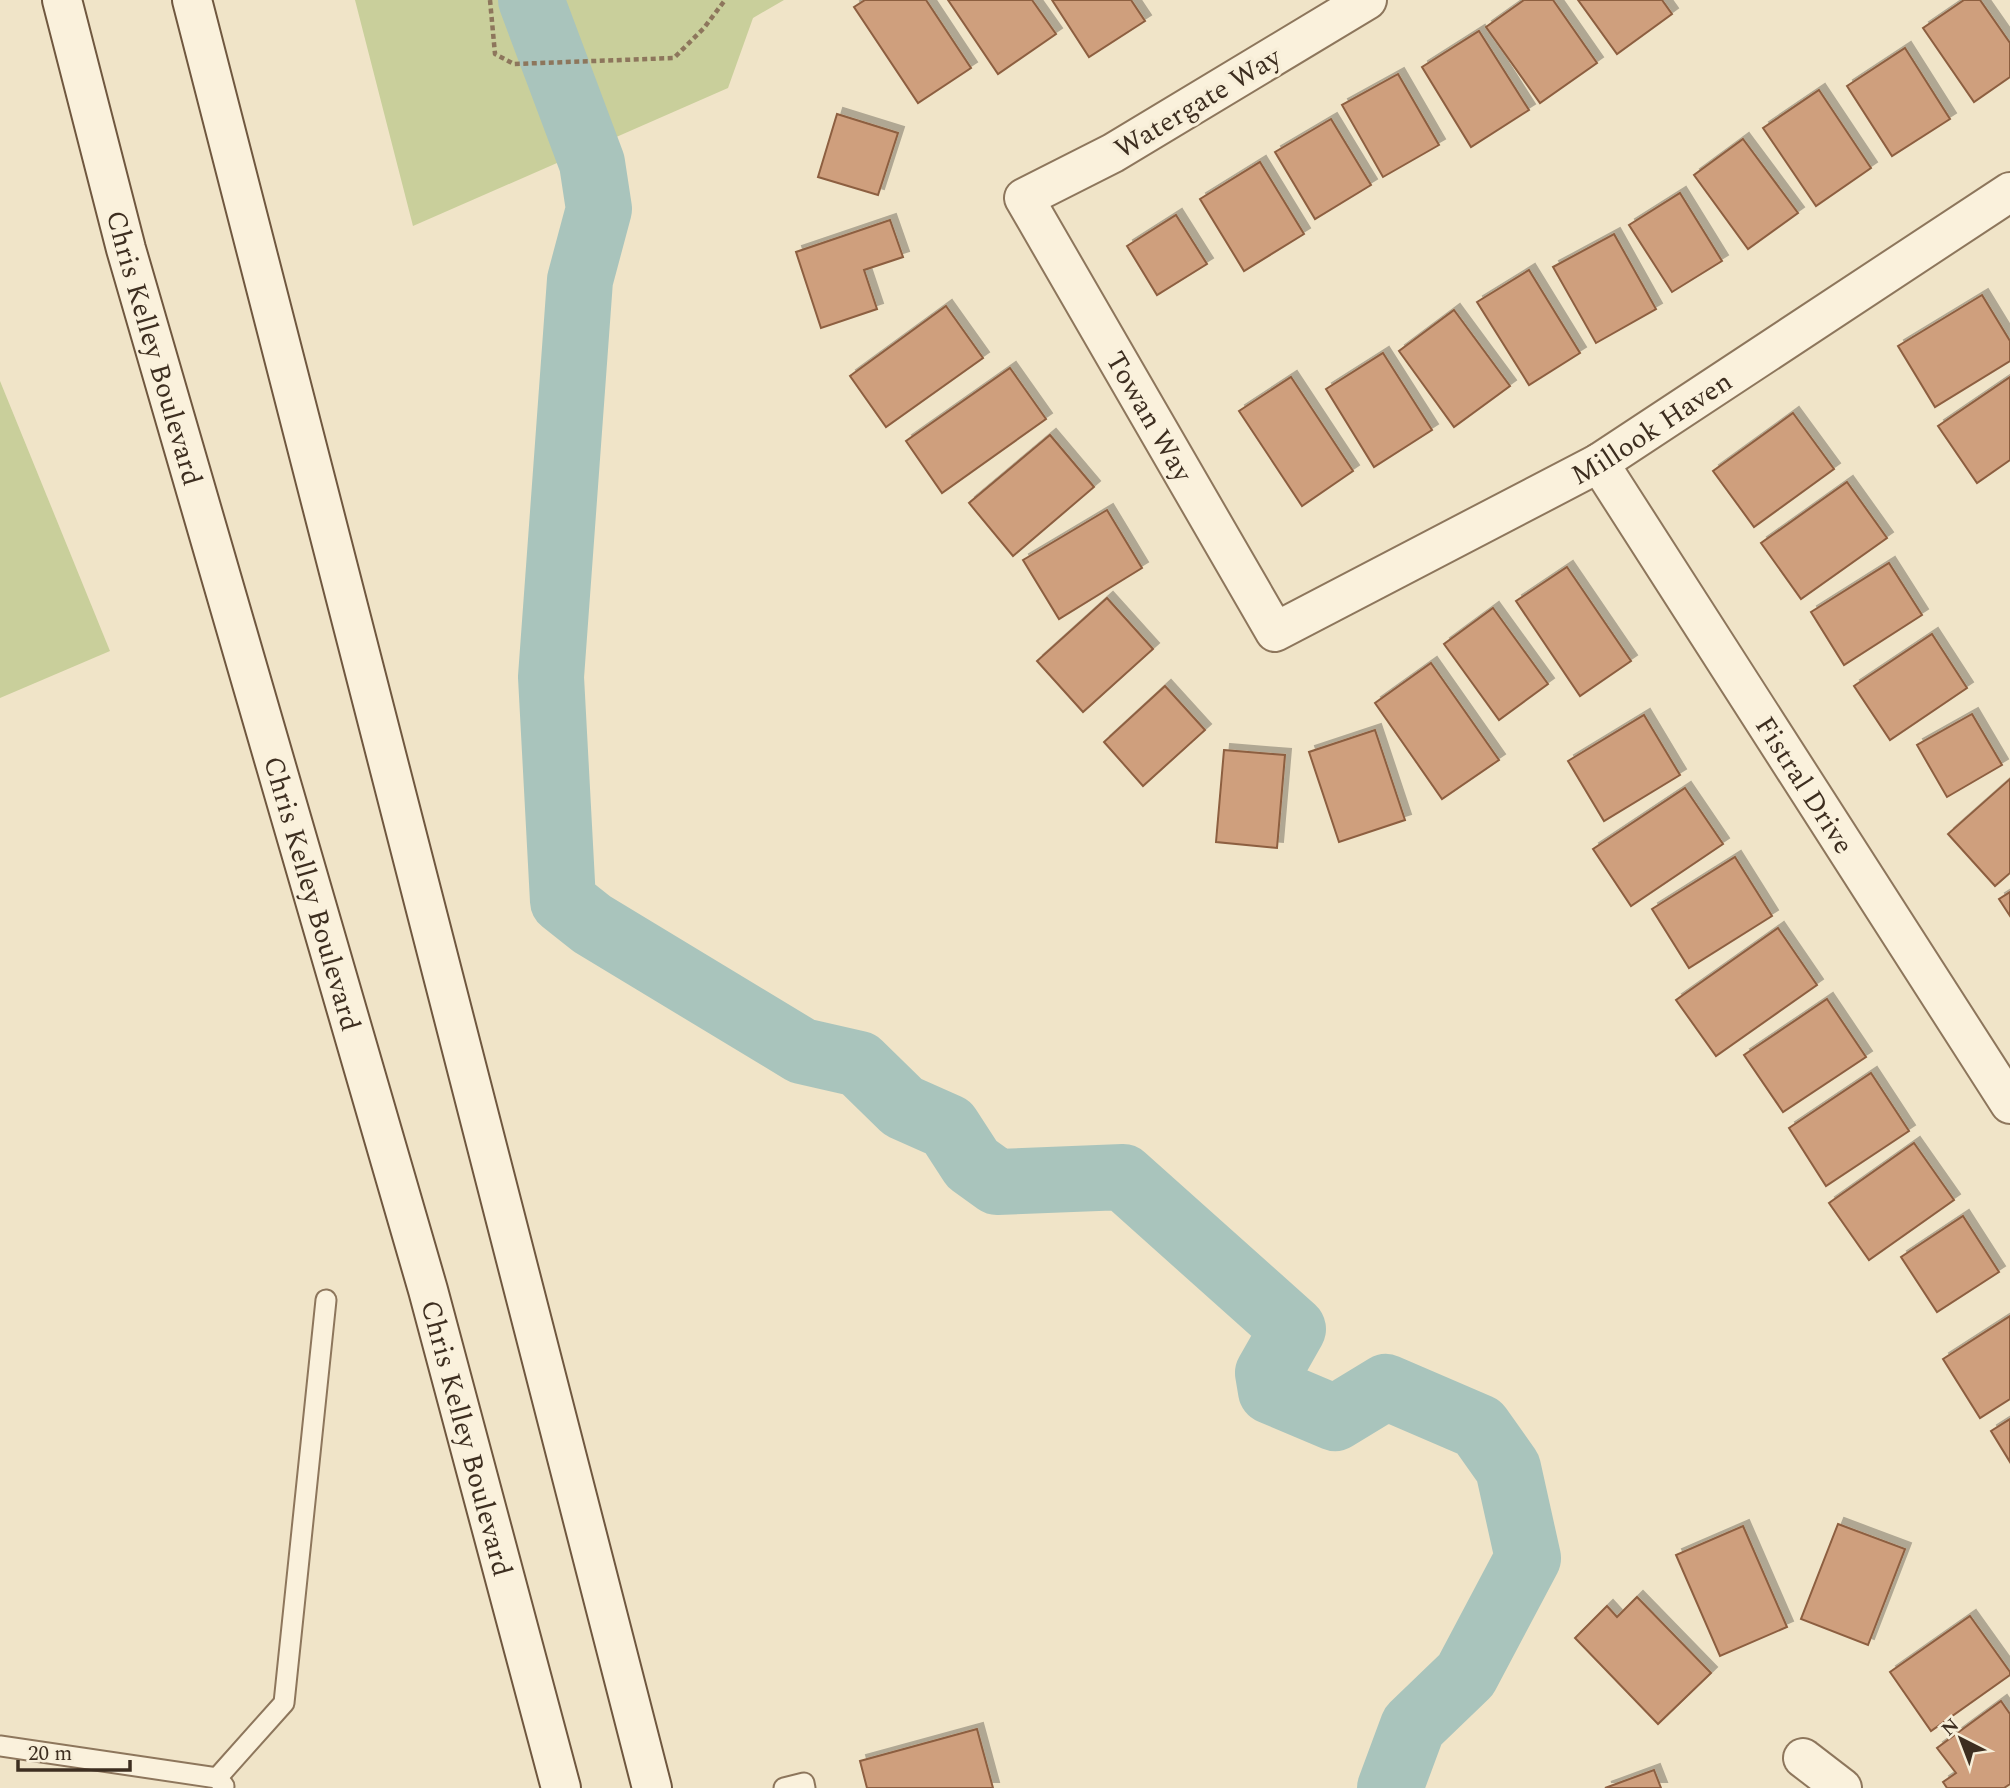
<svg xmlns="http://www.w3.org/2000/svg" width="2010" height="1788" viewBox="0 0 2010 1788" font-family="Spectral,serif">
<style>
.green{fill:#c9cf9b}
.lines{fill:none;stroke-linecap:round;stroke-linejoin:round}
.river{stroke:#a9c4bc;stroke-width:66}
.building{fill:#cf9f7d;stroke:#8d5f41;stroke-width:2;filter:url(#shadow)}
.lane-casing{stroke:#8d765c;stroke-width:23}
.street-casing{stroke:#8d765c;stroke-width:42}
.secondary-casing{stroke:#6f573f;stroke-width:42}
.path{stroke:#8d765c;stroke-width:4.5;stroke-dasharray:5 3.5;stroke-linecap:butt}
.lane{stroke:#faf1dc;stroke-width:19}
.street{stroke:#faf1dc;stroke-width:38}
.secondary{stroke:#faf1dc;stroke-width:38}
.labels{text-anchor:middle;stroke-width:7;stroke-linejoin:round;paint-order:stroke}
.street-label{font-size:28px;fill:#3d2e20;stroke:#f7eed8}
</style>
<defs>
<filter id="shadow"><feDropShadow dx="6" dy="-6" stdDeviation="0" flood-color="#0004"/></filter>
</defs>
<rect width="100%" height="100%" fill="#f0e4c8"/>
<!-- green -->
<g class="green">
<path d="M355,0H784L753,18L728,88L413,226Z"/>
<path d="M0,381L110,651L0,698Z"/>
</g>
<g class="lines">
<!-- river -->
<path class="river" d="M531,0L592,163L599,209L580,280L551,677L563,901L592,924L802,1051L859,1064L903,1107L948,1127L972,1164L997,1182L1123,1177L1293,1329L1268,1373L1271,1391L1335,1418L1386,1387L1479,1427L1508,1468L1528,1558L1466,1675L1413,1726L1390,1788"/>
</g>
<!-- building -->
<g class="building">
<path d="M865,0H926L971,68L918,103L854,7Z"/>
<path d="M948,0H1032L1056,34L998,74Z"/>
<path d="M1052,0H1131L1145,21L1089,57Z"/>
<path d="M1524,0H1553L1597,63L1540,103L1486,27Z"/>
<path d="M1578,0H1662L1672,14L1617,54Z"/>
<path d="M1964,0H1980L2010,43V77L1974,102L1923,28Z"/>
<path d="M1479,31L1529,110L1471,147L1422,67Z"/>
<path d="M1905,48L1950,119L1892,156L1847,86Z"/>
<path d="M1398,74L1439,145L1383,177L1342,105Z"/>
<path d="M1819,90L1871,168L1816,206L1763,128Z"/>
<path d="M837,114L898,133L878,195L818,177Z"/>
<path d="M1331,119L1371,185L1315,219L1275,152Z"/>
<path d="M1743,139L1798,213L1748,249L1694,175Z"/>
<path d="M1260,162L1304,234L1244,271L1200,199Z"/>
<path d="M1680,193L1722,261L1672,292L1629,225Z"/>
<path d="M1176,215L1207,264L1157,295L1127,246Z"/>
<path d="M890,220L903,257L864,270L877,309L821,328L796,252Z"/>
<path d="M1614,234L1656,309L1596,343L1553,267Z"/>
<path d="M1529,270L1580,353L1529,385L1477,302Z"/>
<path d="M1982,295L2010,341V361L1935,407L1898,346Z"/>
<path d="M946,306L983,358L886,427L850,376Z"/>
<path d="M1454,310L1510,386L1454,427L1399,351Z"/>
<path d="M1383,353L1432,430L1374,467L1326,389Z"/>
<path d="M1010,368L1046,419L942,493L906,441Z"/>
<path d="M1291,377L1353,471L1302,506L1239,411Z"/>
<path d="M2010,377V460L1977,483L1938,426Z"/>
<path d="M1793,413L1834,469L1754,527L1713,471Z"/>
<path d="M1050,435L1094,487L1013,556L969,503Z"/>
<path d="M1847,482L1887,538L1801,599L1761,543Z"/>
<path d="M1107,510L1142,568L1059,619L1023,560Z"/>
<path d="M1889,563L1922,615L1844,665L1811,612Z"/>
<path d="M1567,567L1631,661L1580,696L1516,601Z"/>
<path d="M1107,598L1153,649L1083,712L1037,661Z"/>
<path d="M1493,608L1548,684L1499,720L1444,644Z"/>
<path d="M1932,634L1967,688L1890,740L1854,686Z"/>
<path d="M1431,663L1499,760L1442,799L1375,703Z"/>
<path d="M1165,686L1205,730L1143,786L1104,742Z"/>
<path d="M1972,714L2002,765L1947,797L1917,745Z"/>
<path d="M1644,715L1680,775L1604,821L1568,761Z"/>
<path d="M1375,730L1405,820L1339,842L1309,752Z"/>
<path d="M1224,750L1285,755L1277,848L1216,842Z"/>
<path d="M2010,779V873L1995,886L1948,834Z"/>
<path d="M1685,788L1723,844L1631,906L1593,849Z"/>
<path d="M1735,857L1772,916L1689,968L1652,909Z"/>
<path d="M2010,892V916L1999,899Z"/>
<path d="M1778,928L1817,985L1716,1056L1676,1000Z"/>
<path d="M1827,999L1866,1057L1783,1112L1744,1055Z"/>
<path d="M1871,1073L1909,1131L1826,1186L1789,1128Z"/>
<path d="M1914,1143L1954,1200L1869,1260L1829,1203Z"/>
<path d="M1963,1216L1999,1272L1937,1312L1901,1257Z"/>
<path d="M2010,1316V1399L1980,1418L1943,1359Z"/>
<path d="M2010,1419V1462L1991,1431Z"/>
<path d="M1838,1524L1905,1549L1868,1645L1801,1619Z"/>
<path d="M1743,1526L1787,1627L1720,1656L1676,1555Z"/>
<path d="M1637,1597L1711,1673L1658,1724L1575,1638L1607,1606L1617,1617Z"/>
<path d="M1970,1616L2010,1672V1675L1931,1731L1890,1672Z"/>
<path d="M2001,1701L2010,1714V1784L2004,1788H1947L1943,1782L1956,1773L1937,1748Z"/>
<path d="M977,1729L993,1788H867L860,1761Z"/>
<path d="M1654,1770L1661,1788H1605Z"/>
</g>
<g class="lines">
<!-- lane casing -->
<g class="lane-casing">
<g id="lane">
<path d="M0,1746L217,1778L224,1786"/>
<path d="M217,1778L284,1703L326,1300"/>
<path d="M784,1788L804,1783L805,1788"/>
</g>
</g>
<!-- street casing -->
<g class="street-casing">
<g id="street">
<path id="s1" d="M1367,0L1113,153L1024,198L1275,632L1599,463L2010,192"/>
<path id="s2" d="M1599,463L2010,1104"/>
<path d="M1803,1758L1842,1788"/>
</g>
</g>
<!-- secondary casing -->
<g class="secondary-casing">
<g id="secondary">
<path id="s3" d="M62,0L126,249L428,1290L561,1788"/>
<path d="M192,0L652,1788"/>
</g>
</g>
<!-- path -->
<path class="path" d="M490,0L495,54L514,64L674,58L704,28L725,0"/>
<!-- lane -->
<use href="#lane" class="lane"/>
<!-- street -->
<use href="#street" class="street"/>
<!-- secondary -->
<use href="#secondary" class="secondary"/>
</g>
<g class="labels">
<!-- street labels -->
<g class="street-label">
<text transform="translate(1197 102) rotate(-31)" y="10">Watergate Way</text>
<text dy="10" stroke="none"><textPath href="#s3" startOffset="360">Chris Kelley Boulevard</textPath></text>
<text dy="10" stroke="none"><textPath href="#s1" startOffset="648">Towan Way</textPath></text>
<text dy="10" stroke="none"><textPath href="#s1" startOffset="1326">Millook Haven</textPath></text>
<text dy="10" stroke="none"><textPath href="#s2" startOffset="382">Fistral Drive</textPath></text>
<text dy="10" stroke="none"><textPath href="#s3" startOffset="928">Chris Kelley Boulevard</textPath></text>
<text dy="10" stroke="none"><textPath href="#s3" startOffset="1494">Chris Kelley Boulevard</textPath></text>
</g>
</g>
<!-- north arrow -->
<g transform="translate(1961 1739) rotate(318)" stroke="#f7eed8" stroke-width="5" paint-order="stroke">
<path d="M0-5L12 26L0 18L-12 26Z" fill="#3d2e20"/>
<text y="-10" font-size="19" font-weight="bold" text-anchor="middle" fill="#3d2e20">N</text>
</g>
<!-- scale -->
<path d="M18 1760v10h112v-10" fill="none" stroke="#3d2e20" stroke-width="3.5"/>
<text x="28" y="1760" font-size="21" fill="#3d2e20" stroke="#f7eed8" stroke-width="5" paint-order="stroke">20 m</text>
</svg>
